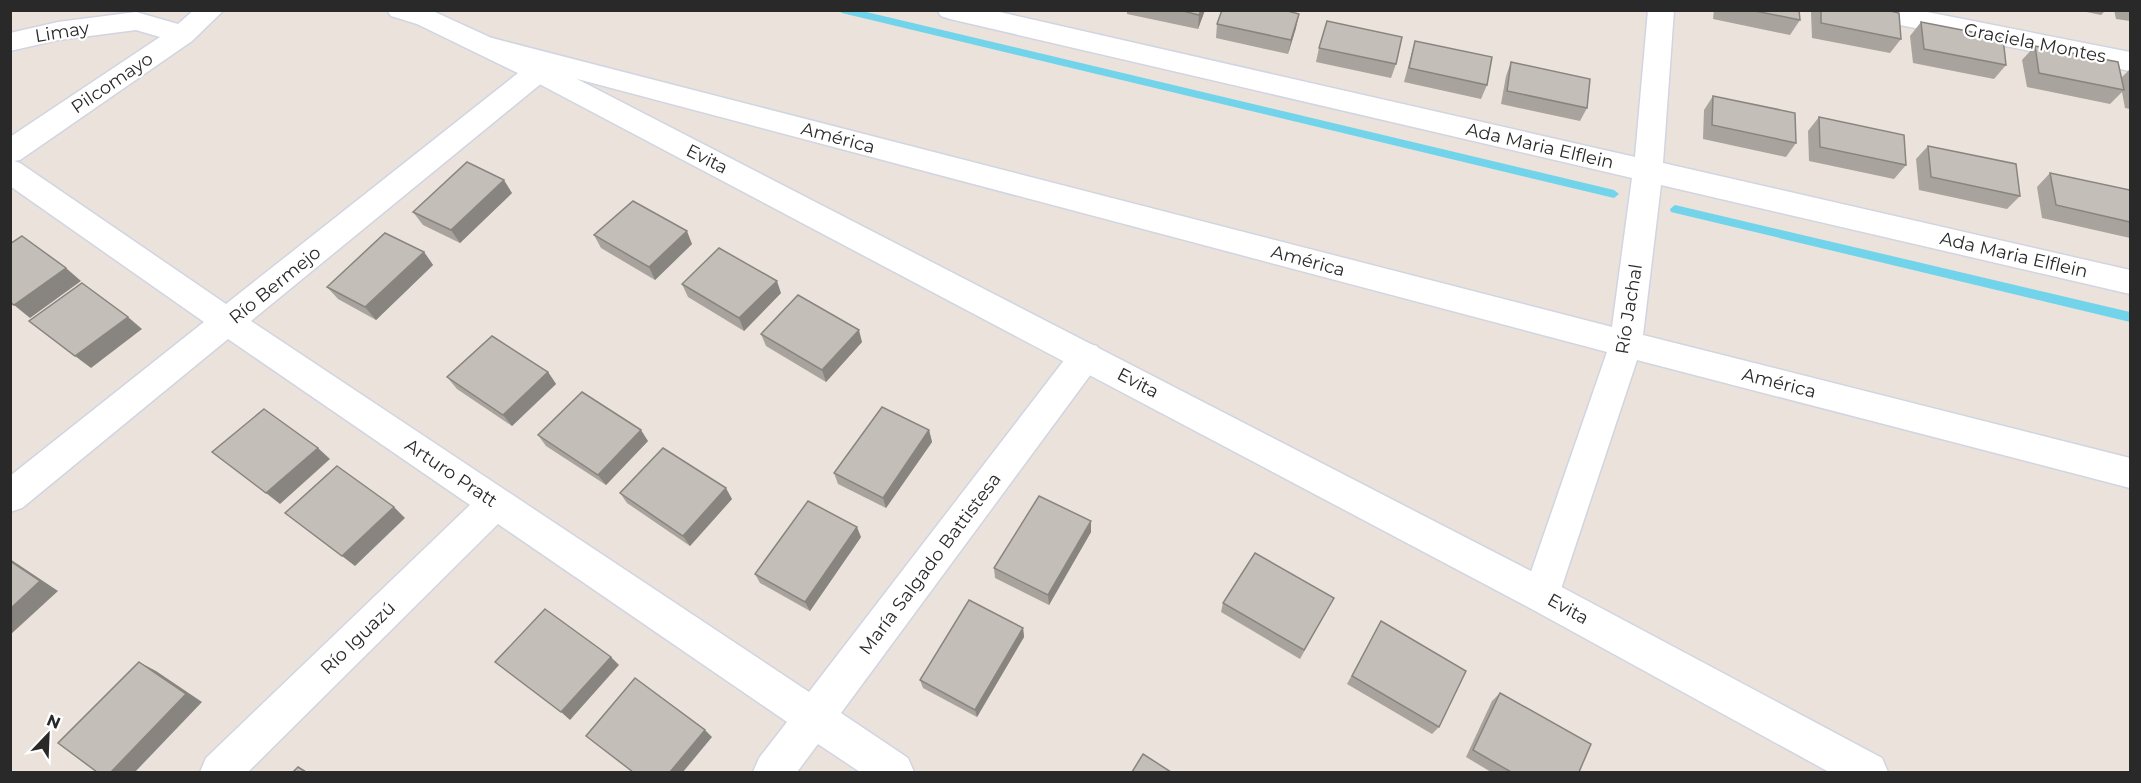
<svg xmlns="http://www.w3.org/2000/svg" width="2141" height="783" viewBox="0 0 2141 783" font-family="Montserrat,sans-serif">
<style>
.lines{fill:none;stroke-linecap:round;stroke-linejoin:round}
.stream{fill:#71d4ea;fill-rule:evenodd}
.street-casing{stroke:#d0d5e1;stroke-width:3}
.secondary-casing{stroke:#d0d5e1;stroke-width:3}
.street{fill:#fff;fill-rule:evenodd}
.secondary{fill:#fff;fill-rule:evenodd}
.wall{fill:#a8a39d}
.shaded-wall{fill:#888580}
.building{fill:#c3beb7;stroke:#888580;stroke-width:1.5}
.labels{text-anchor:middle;stroke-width:4.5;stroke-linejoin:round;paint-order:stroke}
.street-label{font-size:18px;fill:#292929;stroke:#fff}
</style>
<rect width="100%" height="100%" fill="#ebe2db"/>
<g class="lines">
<!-- stream -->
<g class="stream">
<path d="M838,10H858L1614,190L1619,194L1614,198L842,13Z"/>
<path d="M1675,205L2130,312V322L1671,212L1670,209Z"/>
</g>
<!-- street casing -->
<g class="street-casing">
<g id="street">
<path d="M194,10H224L192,41L20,160L14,161L20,163L226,304L527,66L482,54L479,47L482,40L492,38L1612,327L1632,178L950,19L941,16L937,10H991L1635,157L1648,10H1674L1663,163L2130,270V294L1661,185L1643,335L2130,458V488L1637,360L1559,595L1554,607L1541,612L1528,607L1523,595L1607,352L551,72L548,78L251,321L809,692L1075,346L1086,343L1097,346L1102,356L1097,366L841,713L908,758L914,772H860L818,744L797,772H753L759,758L787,722L498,524L248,772H200L206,758L470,505L228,339L22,508L10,512V476L204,322L10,186V137L160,37L136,30L58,40L10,51V33L58,22L136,12L178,24Z"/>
<path d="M1857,10H1917L2130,52V71L1870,19L1861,16Z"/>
</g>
</g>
<!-- secondary casing -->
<g class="secondary-casing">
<path id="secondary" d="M387,10L435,12L548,64L1554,583L1882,758L1888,772H1829L1528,607L528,78L417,24L391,16Z"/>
</g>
<!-- street -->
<use href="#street" class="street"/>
<!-- secondary -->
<use href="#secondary" class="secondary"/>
</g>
<!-- wall -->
<g class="wall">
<path d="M1127,10H1205L1198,29L1127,14Z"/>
<path d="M1714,10H1799L1800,20L1790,35L1713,19Z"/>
<path d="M1812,10H1886L1901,39L1890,53L1812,38L1811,12Z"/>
<path d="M2077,10H2106L2101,15Z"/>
<path d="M2114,10H2130V21L2116,19Z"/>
<path d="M1921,22L2006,65L1994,79L1913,63L1910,36Z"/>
<path d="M1217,24L1296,28L1288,54L1216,38Z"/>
<path d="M1415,41L1487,85L1481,99L1404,82Z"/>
<path d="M2035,46L2121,78L2130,69V109L2125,108L2122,92L2110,104L2027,87L2022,60Z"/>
<path d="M1319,48L1396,64L1391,78L1316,62Z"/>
<path d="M1511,62L1587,108L1580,121L1501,104L1506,76Z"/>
<path d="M1713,96L1796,143L1786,157L1703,139L1704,110Z"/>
<path d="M1819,117L1906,165L1894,179L1809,161L1808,131Z"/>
<path d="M1928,146L2020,196L2007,209L1919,190L1916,159Z"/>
<path d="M2050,173L2130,190V238L2042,218L2037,187Z"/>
<path d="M512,193L460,243L423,225L413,212Z"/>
<path d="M594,235L692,244L655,280L601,248Z"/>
<path d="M424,252L433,265L376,320L338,299L327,287Z"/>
<path d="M682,284L781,293L744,331L688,297Z"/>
<path d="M761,334L862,342L826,382L766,346Z"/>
<path d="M548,372L556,384L512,426L457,389L447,377Z"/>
<path d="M929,430L932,442L886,508L838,484L834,473Z"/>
<path d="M538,435L648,441L606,485L546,446Z"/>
<path d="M620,493L732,499L690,546L627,503Z"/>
<path d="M1091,521V532L1049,605L995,578L994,568Z"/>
<path d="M861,537L810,611L760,583L755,574Z"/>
<path d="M1223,603L1329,607L1300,659L1221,612Z"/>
<path d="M1381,621L1439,727L1432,734L1347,684Z"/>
<path d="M1023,628L1024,637L977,717L923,688L920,680Z"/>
<path d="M1500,693L1579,772H1491L1466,757L1492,701Z"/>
</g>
<!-- shaded-wall -->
<g class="shaded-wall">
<path d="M1201,10H1205L1198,29L1199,15Z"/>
<path d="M1299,14L1296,28L1288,54L1291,40Z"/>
<path d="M504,180L512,193L460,243L451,230Z"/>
<path d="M687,231L692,244L655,280L649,267Z"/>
<path d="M424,252L433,265L376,320L365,307Z"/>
<path d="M66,268L81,281L30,318L14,305Z"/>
<path d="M777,281L781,293L744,331L739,318Z"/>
<path d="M128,317L142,329L91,368L75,356Z"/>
<path d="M859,330L862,342L826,382L822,370Z"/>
<path d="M548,372L556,384L512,426L503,415Z"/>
<path d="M641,430L648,441L606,485L598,475Z"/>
<path d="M929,430L932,442L886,508L883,498Z"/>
<path d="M318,448L330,459L280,504L266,493Z"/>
<path d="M726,488L732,499L690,546L683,536Z"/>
<path d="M394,507L405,518L355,566L342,556Z"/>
<path d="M1091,521V532L1049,605L1048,595Z"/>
<path d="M857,527L861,537L810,611L805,602Z"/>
<path d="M10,559L58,591L10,635Z"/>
<path d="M1023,628L1024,637L977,717L975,710Z"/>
<path d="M611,657L619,665L570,720L561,712Z"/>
<path d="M139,662L156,671L202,702L135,772H111Z"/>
<path d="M705,730L712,737L683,772H670Z"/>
</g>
<!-- building -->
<g class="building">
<path d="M1179,10H1201L1199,15Z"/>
<path d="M1222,10H1284L1299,14L1291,40L1217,24Z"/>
<path d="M1750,10H1799L1800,20Z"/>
<path d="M1821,10H1886L1899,13L1901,39L1821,23Z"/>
<path d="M1327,21L1402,37L1396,64L1319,48Z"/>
<path d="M1921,22L2003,38L2006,65L1924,49Z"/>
<path d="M1415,41L1492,57L1487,85L1409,68Z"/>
<path d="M2035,46L2118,62L2124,90L2039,73Z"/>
<path d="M1511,62L1590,79L1587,108L1507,91Z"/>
<path d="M1713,96L1795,113L1796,143L1712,125Z"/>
<path d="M1819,117L1904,135L1906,165L1820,147Z"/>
<path d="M1928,146L2016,164L2020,196L1931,177Z"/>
<path d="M467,162L504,180L451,230L413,212Z"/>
<path d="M2050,173L2130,190V222L2056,205Z"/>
<path d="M633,201L687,231L649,267L594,235Z"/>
<path d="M385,233L424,252L365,307L327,287Z"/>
<path d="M22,236L66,268L14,305L10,302V244Z"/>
<path d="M719,248L777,281L739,318L682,284Z"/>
<path d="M82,283L128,317L75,356L29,321Z"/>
<path d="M798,295L859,330L822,370L761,334Z"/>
<path d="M492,336L548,372L503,415L447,377Z"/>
<path d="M582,392L641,430L598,475L538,435Z"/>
<path d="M882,407L929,430L883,498L834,473Z"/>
<path d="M264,409L318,448L266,493L212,452Z"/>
<path d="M663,448L726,488L683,536L620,493Z"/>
<path d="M337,466L394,507L342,556L285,513Z"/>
<path d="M1039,496L1091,521L1048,595L994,568Z"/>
<path d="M808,501L857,527L805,602L755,574Z"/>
<path d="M1255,553L1334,598L1304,650L1223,603Z"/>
<path d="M10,561L40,581L10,609Z"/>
<path d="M969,600L1023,628L975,710L920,680Z"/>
<path d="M545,609L611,657L561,712L495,662Z"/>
<path d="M1381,621L1466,671L1439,727L1352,676Z"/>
<path d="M139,662L186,694L111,772H97L58,743Z"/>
<path d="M635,678L705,730L670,772H633L586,736Z"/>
<path d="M1500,693L1591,744L1579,772H1511L1473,750Z"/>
<path d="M1143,754L1171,772H1132Z"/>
<path d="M298,767L306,772H293Z"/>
</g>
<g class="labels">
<!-- street labels -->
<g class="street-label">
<text transform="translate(62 32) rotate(-9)" y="6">Limay</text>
<text transform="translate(2035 43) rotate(11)" y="6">Graciela Montes</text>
<text transform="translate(112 83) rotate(-34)" y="6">Pilcomayo</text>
<text transform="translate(838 138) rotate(15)" y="6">América</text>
<text transform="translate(1540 146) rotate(13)" y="6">Ada Maria Elflein</text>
<text transform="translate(707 159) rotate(27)" y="6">Evita</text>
<text transform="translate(2014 255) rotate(13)" y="6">Ada Maria Elflein</text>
<text transform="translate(1308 261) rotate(15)" y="6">América</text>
<text transform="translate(275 285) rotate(-39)" y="6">Río Bermejo</text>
<text transform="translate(1629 309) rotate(-81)" y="6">Río Jachal</text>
<text transform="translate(1138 383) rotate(28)" y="6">Evita</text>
<text transform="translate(1779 383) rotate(14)" y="6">América</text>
<text transform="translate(451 473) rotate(34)" y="6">Arturo Pratt</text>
<text transform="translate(930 564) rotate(-53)" y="6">María Salgado Battistesa</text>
<text transform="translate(1568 609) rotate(29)" y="6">Evita</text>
<text transform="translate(358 638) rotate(-44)" y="6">Río Iguazú</text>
</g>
</g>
<!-- border -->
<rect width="2141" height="783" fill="none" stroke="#292929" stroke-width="24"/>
<!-- north arrow -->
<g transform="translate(48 735) rotate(23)" stroke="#ffffff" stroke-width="4.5" paint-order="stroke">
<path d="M0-4.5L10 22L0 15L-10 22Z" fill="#292929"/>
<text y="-9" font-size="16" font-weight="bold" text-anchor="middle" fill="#292929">N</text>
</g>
</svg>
